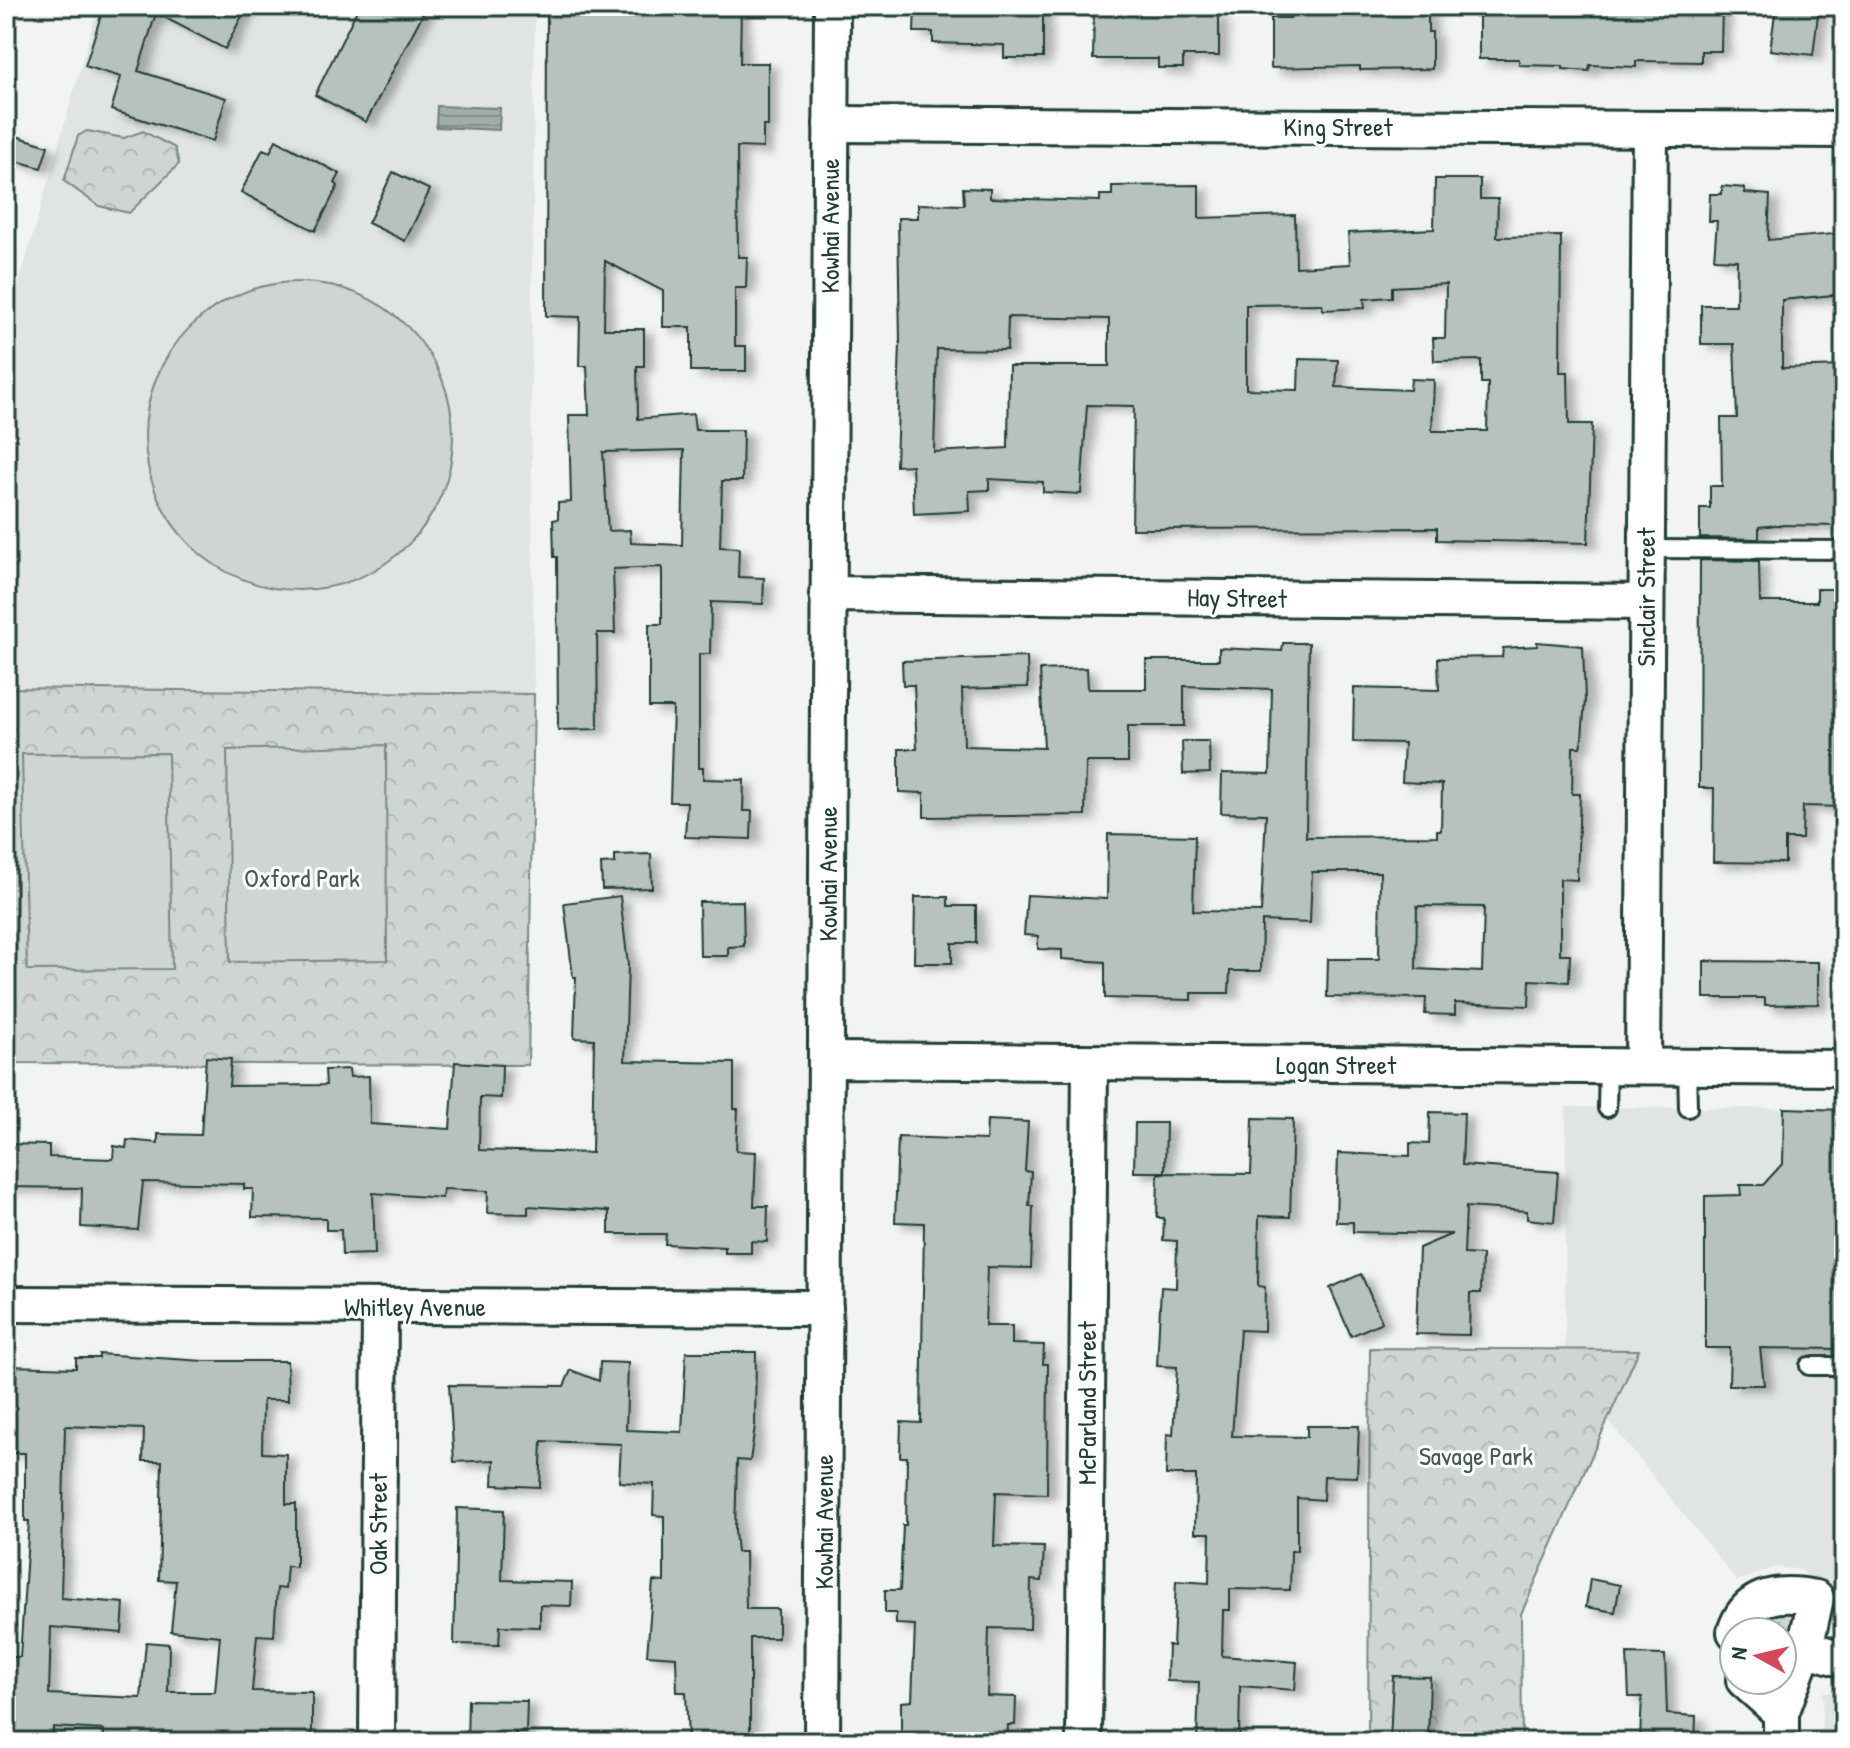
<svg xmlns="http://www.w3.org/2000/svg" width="1850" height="1748" viewBox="0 0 1850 1748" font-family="'Patrick Hand',sans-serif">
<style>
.built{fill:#e0e4e3}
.grass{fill:url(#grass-dots);stroke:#768984;stroke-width:2}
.park{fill:url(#park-crowns);stroke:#768984;stroke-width:2}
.garden{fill:#ced5d3;stroke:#768984;stroke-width:2}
.water{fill:url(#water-rules);stroke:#6d807b;stroke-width:2}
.building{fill:#b7c1bd;stroke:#1f3d34;stroke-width:2;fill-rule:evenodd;filter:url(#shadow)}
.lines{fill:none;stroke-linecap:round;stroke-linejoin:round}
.lane-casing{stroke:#1f3d34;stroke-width:22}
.street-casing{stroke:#1f3d34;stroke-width:40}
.lane{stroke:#fff;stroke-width:16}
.street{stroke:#fff;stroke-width:34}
.labels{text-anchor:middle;stroke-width:6;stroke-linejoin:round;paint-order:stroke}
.street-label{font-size:26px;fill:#1f3d34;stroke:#fff}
.park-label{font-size:26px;fill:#425b54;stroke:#fff}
</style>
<defs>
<pattern id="grass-dots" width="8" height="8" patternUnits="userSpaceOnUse" patternTransform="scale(2)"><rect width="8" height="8" fill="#ced5d3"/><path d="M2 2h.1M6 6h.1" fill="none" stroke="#b0b8b6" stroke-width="1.8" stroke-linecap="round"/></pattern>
<pattern id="park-crowns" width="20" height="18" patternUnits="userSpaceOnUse" patternTransform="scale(2)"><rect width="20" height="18" fill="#ced5d3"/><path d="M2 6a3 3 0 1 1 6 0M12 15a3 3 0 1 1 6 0" fill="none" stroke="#b0b8b6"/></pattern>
<pattern id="water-rules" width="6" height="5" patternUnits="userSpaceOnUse" patternTransform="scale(2)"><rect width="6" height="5" fill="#a1adaa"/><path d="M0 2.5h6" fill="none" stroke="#838e8b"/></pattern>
<filter id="shadow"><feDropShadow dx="9" dy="5" stdDeviation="4" flood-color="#0004"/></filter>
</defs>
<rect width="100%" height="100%" fill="#f2f3f3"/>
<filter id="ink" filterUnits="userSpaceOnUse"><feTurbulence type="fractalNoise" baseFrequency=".0125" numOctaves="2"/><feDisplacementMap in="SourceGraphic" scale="16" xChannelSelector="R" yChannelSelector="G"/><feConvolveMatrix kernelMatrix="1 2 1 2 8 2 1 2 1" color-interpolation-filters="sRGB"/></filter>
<g filter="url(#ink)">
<!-- built -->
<g class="built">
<path d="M98,6H535L531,390L534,694L6,688V330Z"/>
<path d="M1566,1107L1844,1109V1618L1832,1612L1802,1570L1776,1567L1737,1581L1608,1420L1639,1351L1565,1350Z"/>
<path d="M1823,1692L1844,1693V1742H1821Z"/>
</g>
<!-- grass -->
<path class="grass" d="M1799,1606L1782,1646V1632H1744L1753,1616Z"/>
<!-- park -->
<g class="park">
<path d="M87,131L124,138L143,131L175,148L179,164L129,213L99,206L64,181L78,136Z"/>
<path d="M6,688L534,694L528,1065L6,1063Z"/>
<path d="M1370,1348L1639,1350L1521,1614L1522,1742H1368Z"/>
</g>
<!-- garden -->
<g class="garden">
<circle cx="299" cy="436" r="154"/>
<path d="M386,745L387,960L230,962L227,750Z"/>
<path d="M168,753L172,969L27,970L22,754Z"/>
</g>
<!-- water -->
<path class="water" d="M437,106L500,108L499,130L436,127Z"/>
<!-- building -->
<g class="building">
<path d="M104,6H247L225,49L156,13L138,71L226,98L213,141L111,110L121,77L85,66Z"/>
<path d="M359,6H427L366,122L315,95Z"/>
<path d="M547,6H741L740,63H768V126H763V148L737,147L738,257H747L746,288H735V346H746V371H691V327H663V291L605,261L604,329H644V366H637L638,419L693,414L695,430H743L742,481H722L720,547L739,548L738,577L764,578L763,604L711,602L710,654H699V768H703V779L744,780L743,811H752L751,839L685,837L687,802H670L673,707H649V624H662V567L613,569L615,633H597L598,729L558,730L557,557H554L553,520L558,519V503L571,502L569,415H589L587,366H579L580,317L546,316ZM684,450L682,545L631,543L630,530L608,531L603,452Z"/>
<path d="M915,6H1043V58H1004V45L933,43V32H914Z"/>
<path d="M1094,6H1201L1200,15H1219V56H1183V68H1158V59H1093Z"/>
<path d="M1290,6L1428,7V32H1432V69L1360,70V66L1271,68V18H1290Z"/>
<path d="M1514,6L1599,12V6L1673,9V6H1722L1721,51H1701V62L1636,61V67L1590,65L1589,71L1563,69V66L1519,65V59H1479V9H1514Z"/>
<path d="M1776,6H1819L1813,55L1770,50Z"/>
<path d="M13,135L48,146L41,168L6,158Z"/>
<path d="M276,140L340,174L335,183L338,186L315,231L241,192L263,149L270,152Z"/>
<path d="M393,172L430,190L405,241L368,223Z"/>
<path d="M1435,179H1480V199H1498L1497,237L1561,236L1560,372H1568L1569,424H1592L1588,543L1437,540V528L1132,529L1134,406L1087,405L1081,494L1043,492V482L989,479V490L969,491L970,511L914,514L912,465L896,466L900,343L898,218H918V204L964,205L963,188L990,189V198L1100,201V195H1112V186L1199,185V218L1295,215L1296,267L1350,264L1348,233L1434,229ZM1446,284L1445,338H1433L1434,361L1481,360V383H1488L1487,431H1432L1434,380L1411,379L1410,390L1336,387L1338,360L1299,359L1298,390L1246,389V305L1322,304L1323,310L1365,308L1364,299L1392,297V287ZM1008,317L1109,319V366H1009L1008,448L934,452L937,349L1007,350Z"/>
<path d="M1722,186L1745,188V193L1770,195L1768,240L1844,233V294L1782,300V368L1844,366V526L1777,525L1759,527V539L1700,538V508H1710V486H1722L1721,418H1737L1734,344H1701V305H1736L1737,260L1714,259L1717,221H1709L1710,194H1722Z"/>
<path d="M1700,560L1759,561L1760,602H1817V589H1844V807L1803,806L1802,839H1785V863L1713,862L1714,788H1699Z"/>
<path d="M1537,642L1583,646L1585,700L1582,738L1580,747H1573L1572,794H1580L1577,880L1560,879V954H1570L1569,982L1530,980L1529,1006L1455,1003V1015L1425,1014L1426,998L1327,997L1328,959H1379L1380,872H1312L1310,923L1262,921L1261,971H1230L1229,993H1191V1000L1105,998V962L1062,959V950L1038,949V936L1024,935L1027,895L1107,899L1108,834L1195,836L1193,911L1261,912L1266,814L1221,813L1222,773L1270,774L1272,689L1184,686V726H1128V762H1086L1085,815L924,817V793L899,792V749H917L914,685H903L902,661L1027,657L1028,687L962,689L964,746L1044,748L1040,670L1087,668L1088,689H1146V660H1219V648L1282,651L1283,643H1309L1306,837L1437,836V830H1441L1442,784L1402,782L1404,743L1353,742L1354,688L1439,690L1438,658L1502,657L1503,648L1537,646ZM1417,906L1484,907L1482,972L1416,969Z"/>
<path d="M1182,741H1209L1210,773L1183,774Z"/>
<path d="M651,854L652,888L602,889L601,864L615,863V855Z"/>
<path d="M620,896L628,965L625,1061L734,1063V1109H738L736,1151L756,1152L754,1206H768L767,1242L751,1241V1253H725V1247L665,1244L666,1234H609V1211L528,1206V1214L487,1213L488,1191L443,1189L442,1198L373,1193L375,1254L342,1255L341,1230H326V1218L252,1217L253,1189H244V1184L143,1182L138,1230L81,1227L82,1188L6,1187V1144L49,1145V1157L113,1159L114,1146L126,1148L127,1140L158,1143V1134L201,1135L206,1057L231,1059L229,1086L326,1085L325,1070L349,1069L350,1077L369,1076L370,1124L450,1129L455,1062L502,1065L501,1098L480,1097L479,1150L592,1153L594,1039L574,1038L576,977H573L564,903Z"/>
<path d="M915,897H948V906H976V943H952V963H914Z"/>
<path d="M743,901L744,946L728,947V956H700L699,902Z"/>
<path d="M1704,961L1818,962V1004L1765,1005V998H1704Z"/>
<path d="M1784,1108L1844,1110V1349L1760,1348L1764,1385H1729L1730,1348H1705V1196L1741,1195L1740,1185H1763L1783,1163Z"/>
<path d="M1430,1112L1464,1113L1462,1165L1558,1172L1554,1222L1527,1219V1211L1466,1207L1464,1254L1482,1255L1481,1293H1470L1469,1335L1416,1334L1419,1248L1452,1234L1353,1232V1222H1336L1338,1153L1410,1156V1143L1429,1144Z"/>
<path d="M1253,1118L1293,1119L1290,1217L1259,1216L1258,1286L1265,1287L1264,1331L1240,1330L1232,1436L1307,1437V1426H1359L1357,1477L1324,1476L1323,1500L1297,1498V1551H1291L1290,1590L1230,1589V1610H1223L1222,1656L1297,1662L1295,1690L1240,1686L1239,1742H1197L1199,1682L1167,1681L1168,1645L1173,1646L1176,1581L1209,1583L1210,1533H1195L1196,1475H1166L1167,1434L1173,1435L1177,1367L1157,1366L1161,1287L1176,1288L1177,1241L1163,1240L1164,1218H1157L1158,1173L1251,1174Z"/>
<path d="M987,1120L1028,1122L1025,1171L1031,1172L1029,1206H1033L1031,1268L987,1267L985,1326H1012V1344L1044,1345L1043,1364H1048L1047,1494L996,1492L994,1546L1044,1547L1042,1581L1031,1580L1030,1629L989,1628L987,1696L1016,1697L1015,1725H1008L1007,1742H901V1702L912,1701L915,1625L896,1624V1613H885V1590H900L903,1525H906L907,1457H900L901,1422L921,1423L924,1223L895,1222L898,1137L986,1140Z"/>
<path d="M1135,1123H1166L1165,1172H1134Z"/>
<path d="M1361,1274L1382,1322L1351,1336L1330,1288Z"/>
<path d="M686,1352H756L755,1426L750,1461L737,1460L735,1531L737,1552H745L746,1609H778V1638H750V1742H688L686,1692H677L676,1657L647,1655L653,1581L664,1582V1516L653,1515L654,1484L619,1482L621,1444L542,1441L540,1487L493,1485L494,1460L454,1462L449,1385L564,1386L571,1370L599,1381L600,1362L628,1363L626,1430L682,1432Z"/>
<path d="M99,1354L204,1361H287L288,1400H263L262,1453L286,1454V1504H296V1567L287,1566L285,1589L277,1588L274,1636L257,1635L252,1691L312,1692V1742L130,1738V1742H104V1730L53,1727V1742H6L7,1657H20L29,1521H25V1453H12V1419H9L11,1366L76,1368V1358H99ZM65,1426L144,1429L143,1461H162L159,1580L176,1581L171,1631L220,1636L215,1692H168L169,1644L146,1642L141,1698L49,1694L51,1627L122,1633L124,1603L61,1598Z"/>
<path d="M457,1508L504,1510L502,1580L572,1582L571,1606L540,1605V1627L500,1626L499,1645L454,1644Z"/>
<path d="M1590,1579L1620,1585L1615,1612L1586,1607Z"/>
<path d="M1627,1654L1665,1655L1667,1714L1696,1716L1695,1742L1640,1738L1642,1697H1629Z"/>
<path d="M1393,1676L1430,1677L1428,1742H1390Z"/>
<path d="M468,1700L527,1701L526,1733H515V1742H467Z"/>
</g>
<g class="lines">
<!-- lane casing -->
<g class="lane-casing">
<g id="lane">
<path d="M1647,549L1844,550"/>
<path d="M1687,1066L1688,1108"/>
<path d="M1607,1108L1608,1066"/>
<path d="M1809,1366H1844"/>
</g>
</g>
<!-- street casing -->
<g class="street-casing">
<g id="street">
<path d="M831,124L1844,130"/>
<path d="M827,594L1646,602"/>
<path d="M828,1060L1844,1068"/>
<path d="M1643,1066L1650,129"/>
<path d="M6,1304L825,1308"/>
<path d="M1735,1632C1747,1593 1781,1591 1816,1598L1805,1648"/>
<path d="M1744,1680L1781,1713"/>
<path d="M377,1742L380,1306"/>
<path d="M822,1742L832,6"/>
<path d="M1084,1742L1090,1063"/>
<path d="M1781,1742V1713L1805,1648L1844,1660"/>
</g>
</g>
<!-- lane -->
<use href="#lane" class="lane"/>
<!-- street -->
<use href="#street" class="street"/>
</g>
</g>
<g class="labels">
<!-- street labels -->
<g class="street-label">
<text x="1338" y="136">King Street</text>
<text transform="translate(830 226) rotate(-90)" y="9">Kowhai Avenue</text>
<text transform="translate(1646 597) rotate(-90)" y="9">Sinclair Street</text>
<text transform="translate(1237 598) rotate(1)" y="9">Hay Street</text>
<text transform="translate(828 874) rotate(-90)" y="9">Kowhai Avenue</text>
<text x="1336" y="1074">Logan Street</text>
<text x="415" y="1316">Whitley Avenue</text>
<text transform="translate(1087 1403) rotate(-90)" y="9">McParland Street</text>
<text transform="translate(824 1522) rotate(-90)" y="9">Kowhai Avenue</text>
<text transform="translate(378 1524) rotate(-90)" y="9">Oak Street</text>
</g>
<!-- park labels -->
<g class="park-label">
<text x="302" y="887">Oxford Park</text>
<text x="1476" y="1465">Savage Park</text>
</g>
</g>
<!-- margin -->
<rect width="1850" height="1748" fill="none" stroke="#fff" stroke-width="32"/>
<rect x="16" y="16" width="1818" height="1716" fill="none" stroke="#1f3d34" stroke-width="3" filter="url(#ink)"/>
<!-- north arrow -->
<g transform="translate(1758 1656) rotate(278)"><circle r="38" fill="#ffffff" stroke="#a5b1ae" stroke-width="2"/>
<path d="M0-6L14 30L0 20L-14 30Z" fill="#d1495b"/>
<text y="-12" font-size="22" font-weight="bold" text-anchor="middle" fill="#1f3d34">N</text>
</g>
</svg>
